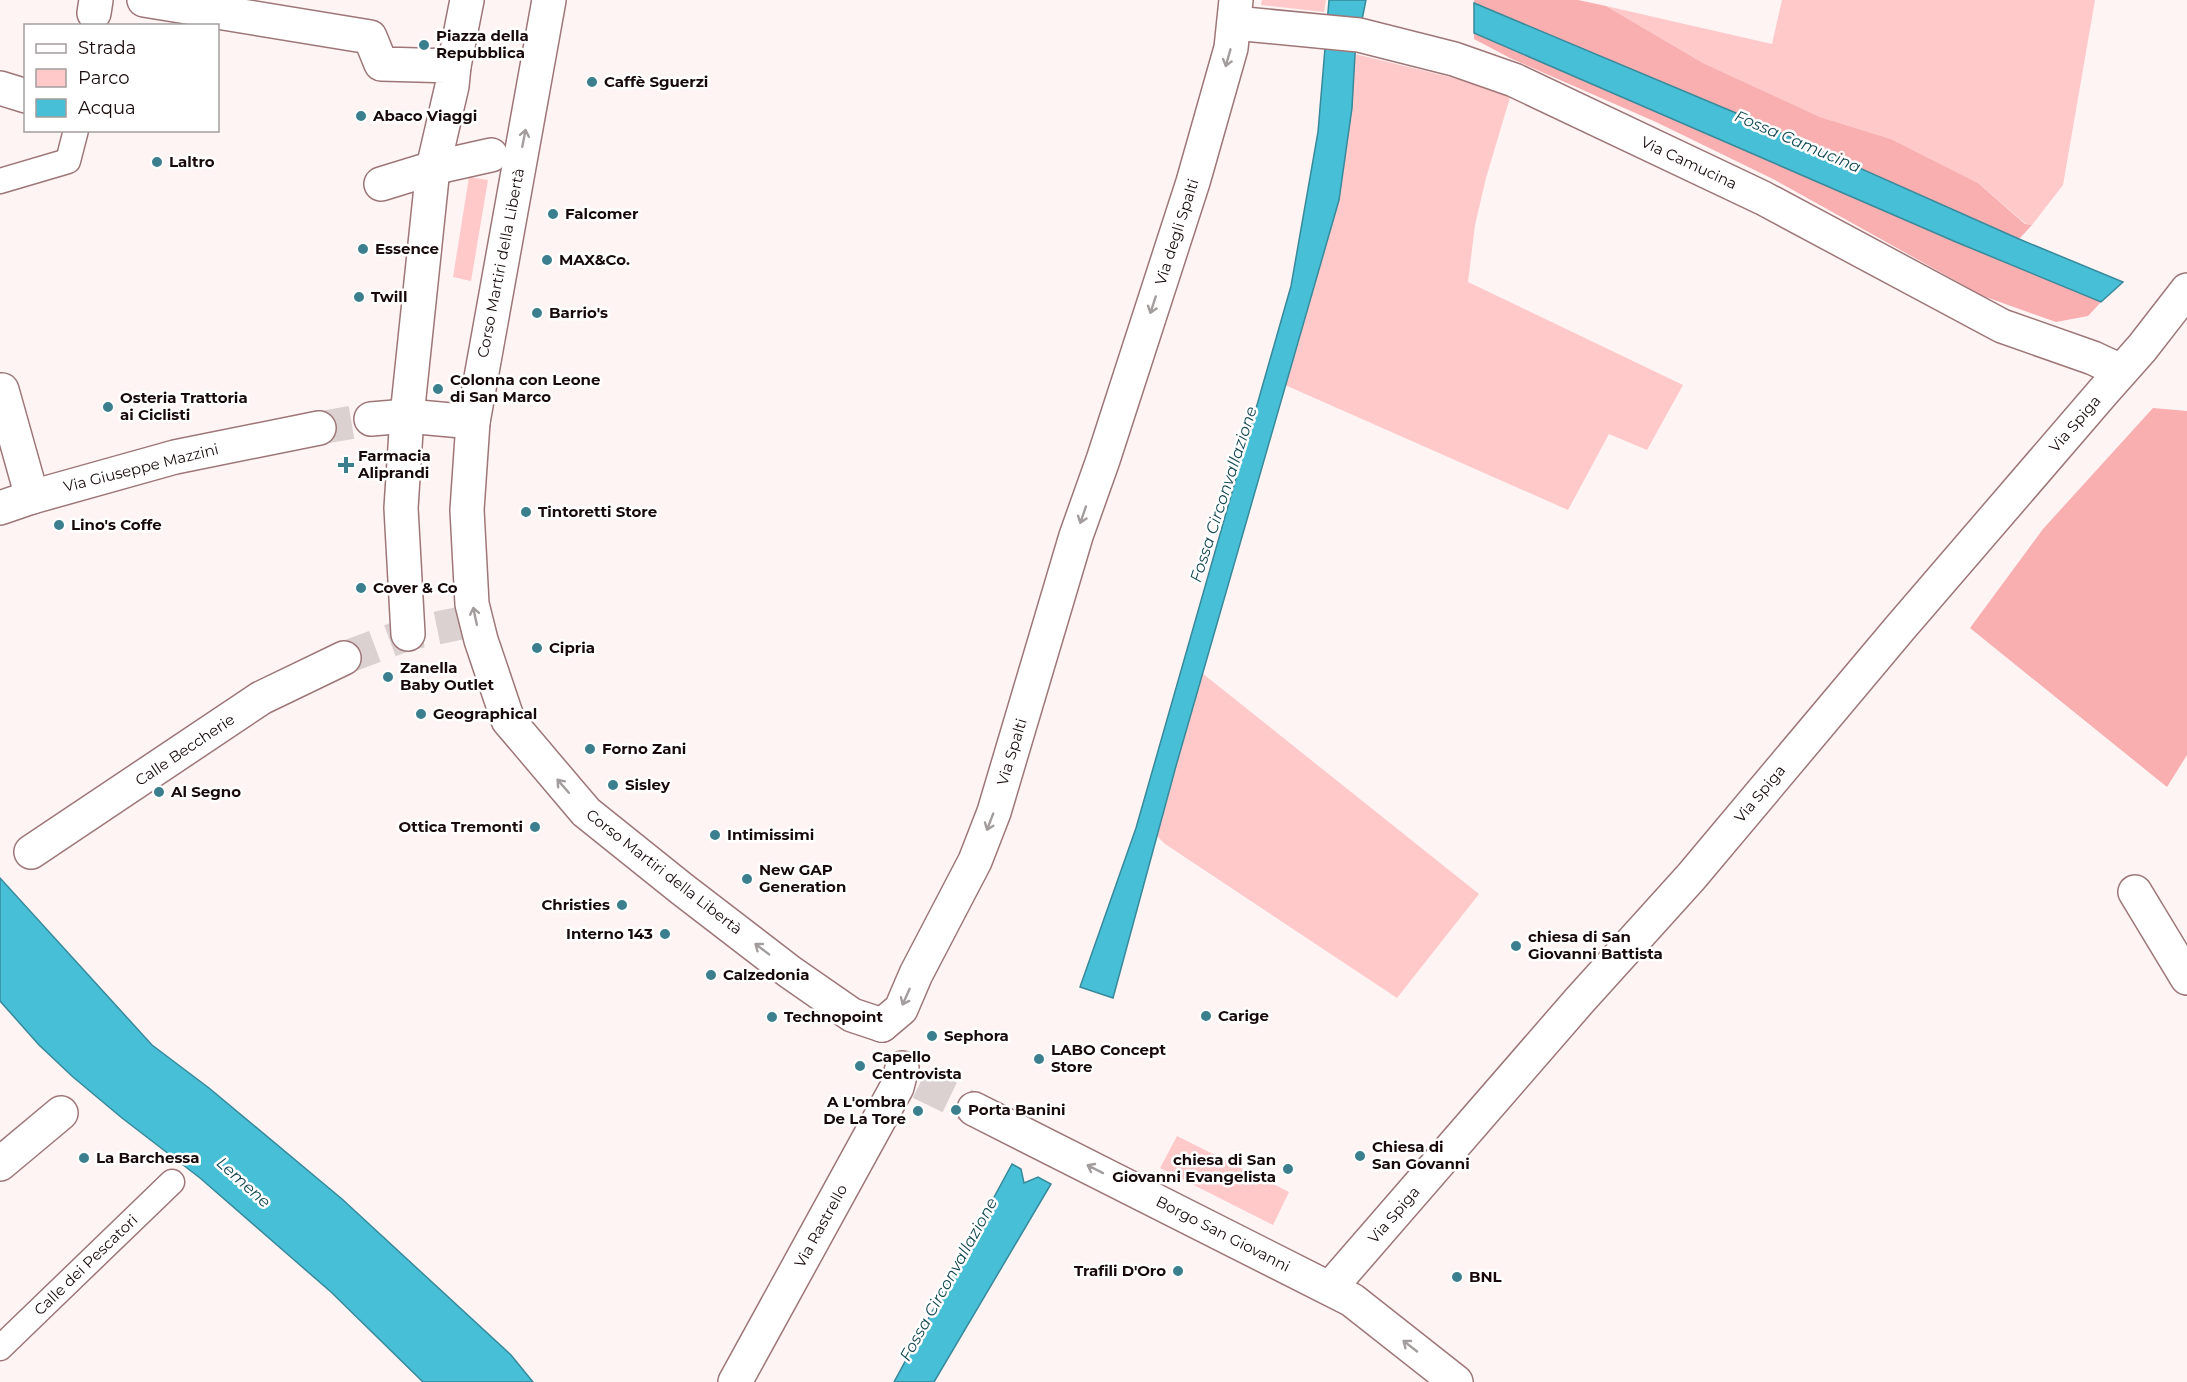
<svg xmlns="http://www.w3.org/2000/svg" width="2187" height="1382" viewBox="0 0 2187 1382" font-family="Montserrat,sans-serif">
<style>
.green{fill:#ffc9ca}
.forest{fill:#f9aeb0}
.water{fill:#46bfd7;stroke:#38899a;stroke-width:1.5}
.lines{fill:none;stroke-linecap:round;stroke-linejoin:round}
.street-tunnel{stroke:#dcd1d1;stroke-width:33;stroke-dasharray:33 16;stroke-linecap:butt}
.lane-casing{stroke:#9e7677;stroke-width:27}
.street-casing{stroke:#9e7677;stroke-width:36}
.lane{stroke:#fff;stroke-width:24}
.street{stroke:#fff;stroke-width:33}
.oneway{stroke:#a39d9d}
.poi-dot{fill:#3b7f8e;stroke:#fff;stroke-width:2}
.labels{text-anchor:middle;stroke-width:5;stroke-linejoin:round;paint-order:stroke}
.poi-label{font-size:15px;font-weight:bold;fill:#180a0b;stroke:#fff;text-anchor:start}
.street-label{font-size:15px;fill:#180a0b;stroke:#fff}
.water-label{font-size:16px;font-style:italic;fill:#144853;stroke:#fff}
</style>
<rect width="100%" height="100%" fill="#fef4f4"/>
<!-- green -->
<g class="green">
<path d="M1262,0H1326L1324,12L1261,5Z"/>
<path d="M1782,0H2095L2063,185L2032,225L2026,224L1978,183L1891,139L1820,117L1703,63L1606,6L1772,44Z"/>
<path d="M1355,54L1450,77L1511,94L1486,178L1475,225L1468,282L1683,385L1647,450L1609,434L1568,510L1285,385L1339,200L1352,108Z"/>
<path d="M469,177L488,180L471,281L453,277Z"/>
<path d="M1202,673L1479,894L1397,998L1165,844L1157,836Z"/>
<path d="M1177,1136L1289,1192L1273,1225L1160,1168Z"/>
</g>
<!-- forest -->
<g class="forest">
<path d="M1474,0H1578L1606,6L1703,63L1820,117L1891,139L1978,183L2025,224L2032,225L2019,239L1736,113L1474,3Z"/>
<path d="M1474,33L1956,242L2101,302L2088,316L2056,322L1983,296L1775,180L1656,122L1510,58L1474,39Z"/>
<path d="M2153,408L2187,411V755L2167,787L1970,628L2043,529Z"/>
</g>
<!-- water -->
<g class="water">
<path d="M1329,0H1366L1355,54L1352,108L1339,200L1176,766L1113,998L1080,987L1136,828L1291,286L1318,132Z"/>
<path d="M1474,3L1736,113L2019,239L2123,282L2101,302L1956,242L1474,33Z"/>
<path d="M0,878L152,1045L209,1088L342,1199L511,1355L533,1382H423L331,1292L293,1259L200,1178L122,1118L73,1077L39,1045L0,1001Z"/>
<path d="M1012,1164L1021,1169L1024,1183L1038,1177L1051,1184L934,1382H894Z"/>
</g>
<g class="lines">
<!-- street-tunnel -->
<g class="street-tunnel">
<path d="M319,428L371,419"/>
<path d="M344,658L408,634L476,620"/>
<path d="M920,1083L974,1109"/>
</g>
<!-- lane casing -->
<g class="lane-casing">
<g id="lane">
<path d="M0,181L68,161L76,130"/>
<path d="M0,1348L172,1182"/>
</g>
</g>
<!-- street casing -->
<g class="street-casing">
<g id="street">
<path d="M144,0L370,37L381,64L454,66L452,86L433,168L407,416L401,508L408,634"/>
<path d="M549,0L473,422L467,510L472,604L481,640L508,720L586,812L682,889L790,972L852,1015L882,1025"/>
<path d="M94,13L96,0"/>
<path d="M1234,23L1359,35L1454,59L1514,80L1763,198L2002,326L2093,358L2121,371"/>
<path d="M454,66L467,0"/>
<path d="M0,88L26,96"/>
<path d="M381,184L433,168L491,155"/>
<path d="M2,390L32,497"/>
<path d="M371,419L407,416L473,422"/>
<path d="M0,508L32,497L175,457L319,428"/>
<path d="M31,852L261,698L344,658"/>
<path d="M2135,892L2187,978"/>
<path d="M882,1025L901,1009L916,974L975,861L994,812L1076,536L1103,460L1193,182L1231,48L1236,0"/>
<path d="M974,1109L1352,1300L1456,1382"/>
<path d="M0,1164L61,1113"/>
<path d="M1330,1288L1579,1001L1691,877L1900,628L2103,392L2142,348L2187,290"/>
<path d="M735,1382L897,1087L902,1068"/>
</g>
</g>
<!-- lane -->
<use href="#lane" class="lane"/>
<!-- street -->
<use href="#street" class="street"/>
</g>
<!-- one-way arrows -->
<defs><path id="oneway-shaft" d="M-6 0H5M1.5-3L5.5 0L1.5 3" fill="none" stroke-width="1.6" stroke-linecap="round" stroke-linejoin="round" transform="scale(1.5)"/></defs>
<g class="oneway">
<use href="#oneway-shaft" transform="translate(1228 58) rotate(106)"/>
<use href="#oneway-shaft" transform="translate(524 138) rotate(-79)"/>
<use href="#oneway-shaft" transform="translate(1153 305) rotate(108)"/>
<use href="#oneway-shaft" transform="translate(1083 515) rotate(109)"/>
<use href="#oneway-shaft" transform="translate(475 616) rotate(-102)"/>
<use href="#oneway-shaft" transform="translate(563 786) rotate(-131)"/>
<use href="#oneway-shaft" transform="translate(990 822) rotate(111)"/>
<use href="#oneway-shaft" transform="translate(762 949) rotate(-143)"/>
<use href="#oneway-shaft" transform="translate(906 997) rotate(114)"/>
<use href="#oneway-shaft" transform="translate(1095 1169) rotate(-153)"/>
<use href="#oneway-shaft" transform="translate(1410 1346) rotate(-142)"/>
</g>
<!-- markers -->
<g class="poi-dot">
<circle cx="424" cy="45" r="6"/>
<circle cx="592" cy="82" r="6"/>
<circle cx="361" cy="116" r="6"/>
<circle cx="157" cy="162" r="6"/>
<circle cx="553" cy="214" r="6"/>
<circle cx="363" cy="249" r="6"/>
<circle cx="547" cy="260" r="6"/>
<circle cx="359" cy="297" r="6"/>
<circle cx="537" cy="313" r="6"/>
<circle cx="438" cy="389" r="6"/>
<circle cx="108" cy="407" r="6"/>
<path d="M343 456h6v6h6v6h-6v6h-6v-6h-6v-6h6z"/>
<circle cx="526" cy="512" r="6"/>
<circle cx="59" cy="525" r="6"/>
<circle cx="361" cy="588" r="6"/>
<circle cx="537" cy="648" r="6"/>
<circle cx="388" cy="677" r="6"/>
<circle cx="421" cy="714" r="6"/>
<circle cx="590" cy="749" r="6"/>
<circle cx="613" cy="785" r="6"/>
<circle cx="159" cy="792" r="6"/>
<circle cx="535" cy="827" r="6"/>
<circle cx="715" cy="835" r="6"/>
<circle cx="747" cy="879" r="6"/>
<circle cx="622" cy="905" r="6"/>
<circle cx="665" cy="934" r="6"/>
<circle cx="1516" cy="946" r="6"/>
<circle cx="711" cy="975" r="6"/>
<circle cx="1206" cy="1016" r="6"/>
<circle cx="772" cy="1017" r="6"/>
<circle cx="932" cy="1036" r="6"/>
<circle cx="1039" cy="1059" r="6"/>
<circle cx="860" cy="1066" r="6"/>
<circle cx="956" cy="1110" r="6"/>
<circle cx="918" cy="1111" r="6"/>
<circle cx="1360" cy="1156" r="6"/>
<circle cx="84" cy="1158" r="6"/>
<circle cx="1288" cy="1169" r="6"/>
<circle cx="1178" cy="1271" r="6"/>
<circle cx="1457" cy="1277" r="6"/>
</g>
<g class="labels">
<!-- poi labels -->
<g class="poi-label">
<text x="436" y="41">Piazza della<tspan x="436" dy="17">Repubblica</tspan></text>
<text x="604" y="87">Caffè Sguerzi</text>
<text x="373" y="121">Abaco Viaggi</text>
<text x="169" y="167">Laltro</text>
<text x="565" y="219">Falcomer</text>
<text x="375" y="254">Essence</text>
<text x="559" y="265">MAX&amp;Co.</text>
<text x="371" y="302">Twill</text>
<text x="549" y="318">Barrio's</text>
<text x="450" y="385">Colonna con Leone<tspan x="450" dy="17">di San Marco</tspan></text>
<text x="120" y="403">Osteria Trattoria<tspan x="120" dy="17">ai Ciclisti</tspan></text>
<text x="358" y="461">Farmacia<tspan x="358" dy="17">Aliprandi</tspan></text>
<text x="538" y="517">Tintoretti Store</text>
<text x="71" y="530">Lino's Coffe</text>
<text x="373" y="593">Cover &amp; Co</text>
<text x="549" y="653">Cipria</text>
<text x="400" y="673">Zanella<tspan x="400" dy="17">Baby Outlet</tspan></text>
<text x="433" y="719">Geographical</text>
<text x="602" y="754">Forno Zani</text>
<text x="625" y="790">Sisley</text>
<text x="171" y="797">Al Segno</text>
<text x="523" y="832" text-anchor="end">Ottica Tremonti</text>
<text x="727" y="840">Intimissimi</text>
<text x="759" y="875">New GAP<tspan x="759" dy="17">Generation</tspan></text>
<text x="610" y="910" text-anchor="end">Christies</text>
<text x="653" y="939" text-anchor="end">Interno 143</text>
<text x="1528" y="942">chiesa di San<tspan x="1528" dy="17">Giovanni Battista</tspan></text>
<text x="723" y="980">Calzedonia</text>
<text x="1218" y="1021">Carige</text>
<text x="784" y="1022">Technopoint</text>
<text x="944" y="1041">Sephora</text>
<text x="1051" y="1055">LABO Concept<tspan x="1051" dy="17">Store</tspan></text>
<text x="872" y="1062">Capello<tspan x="872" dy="17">Centrovista</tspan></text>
<text x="906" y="1107" text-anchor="end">A L'ombra<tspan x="906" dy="17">De La Tore</tspan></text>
<text x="968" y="1115">Porta Banini</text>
<text x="1372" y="1152">Chiesa di<tspan x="1372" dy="17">San Govanni</tspan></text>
<text x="96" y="1163">La Barchessa</text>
<text x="1276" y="1165" text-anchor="end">chiesa di San<tspan x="1276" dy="17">Giovanni Evangelista</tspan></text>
<text x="1166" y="1276" text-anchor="end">Trafili D'Oro</text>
<text x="1469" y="1282">BNL</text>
</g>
<!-- street labels -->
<g class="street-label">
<text transform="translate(1689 163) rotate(25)" y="5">Via Camucina</text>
<text transform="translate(1177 232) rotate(-72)" y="5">Via degli Spalti</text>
<text transform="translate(501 263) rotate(-79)" y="5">Corso Martiri della Libertà</text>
<text transform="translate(2075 424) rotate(-49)" y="5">Via Spiga</text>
<text transform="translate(141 468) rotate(-14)" y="5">Via Giuseppe Mazzini</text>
<text transform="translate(185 750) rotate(-34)" y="5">Calle Beccherie</text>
<text transform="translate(1012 752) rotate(-73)" y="5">Via Spalti</text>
<text transform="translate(1760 794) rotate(-50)" y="5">Via Spiga</text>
<text transform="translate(664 872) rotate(38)" y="5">Corso Martiri della Libertà</text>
<text transform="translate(1394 1215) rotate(-49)" y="5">Via Spiga</text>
<text transform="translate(821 1226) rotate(-61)" y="5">Via Rastrello</text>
<text transform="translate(1223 1234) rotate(27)" y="5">Borgo San Giovanni</text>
<text transform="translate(86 1265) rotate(-44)" y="5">Calle dei Pescatori</text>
</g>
<!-- water labels -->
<g class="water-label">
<text transform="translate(1798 141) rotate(23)" y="6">Fossa Camucina</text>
<text transform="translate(1223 494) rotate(-72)" y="6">Fossa Circonvallazione</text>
<text transform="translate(244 1182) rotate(42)" y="6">Lemene</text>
<text transform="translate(948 1279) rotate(-61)" y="6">Fossa Circonvallazione</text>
</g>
</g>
<!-- legend -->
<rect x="24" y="24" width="195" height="108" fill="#ffffff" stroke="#a39d9d" stroke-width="1.5"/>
<rect x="36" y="44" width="30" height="9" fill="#ffffff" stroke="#a39d9d" stroke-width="1.5"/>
<text x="78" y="54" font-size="18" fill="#180a0b">Strada</text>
<rect x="36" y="69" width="30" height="18" fill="#ffc9ca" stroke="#a39d9d" stroke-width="1.5"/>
<text x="78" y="84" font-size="18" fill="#180a0b">Parco</text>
<rect x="36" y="99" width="30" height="18" fill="#46bfd7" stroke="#a39d9d" stroke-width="1.5"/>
<text x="78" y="114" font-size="18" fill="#180a0b">Acqua</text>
</svg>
